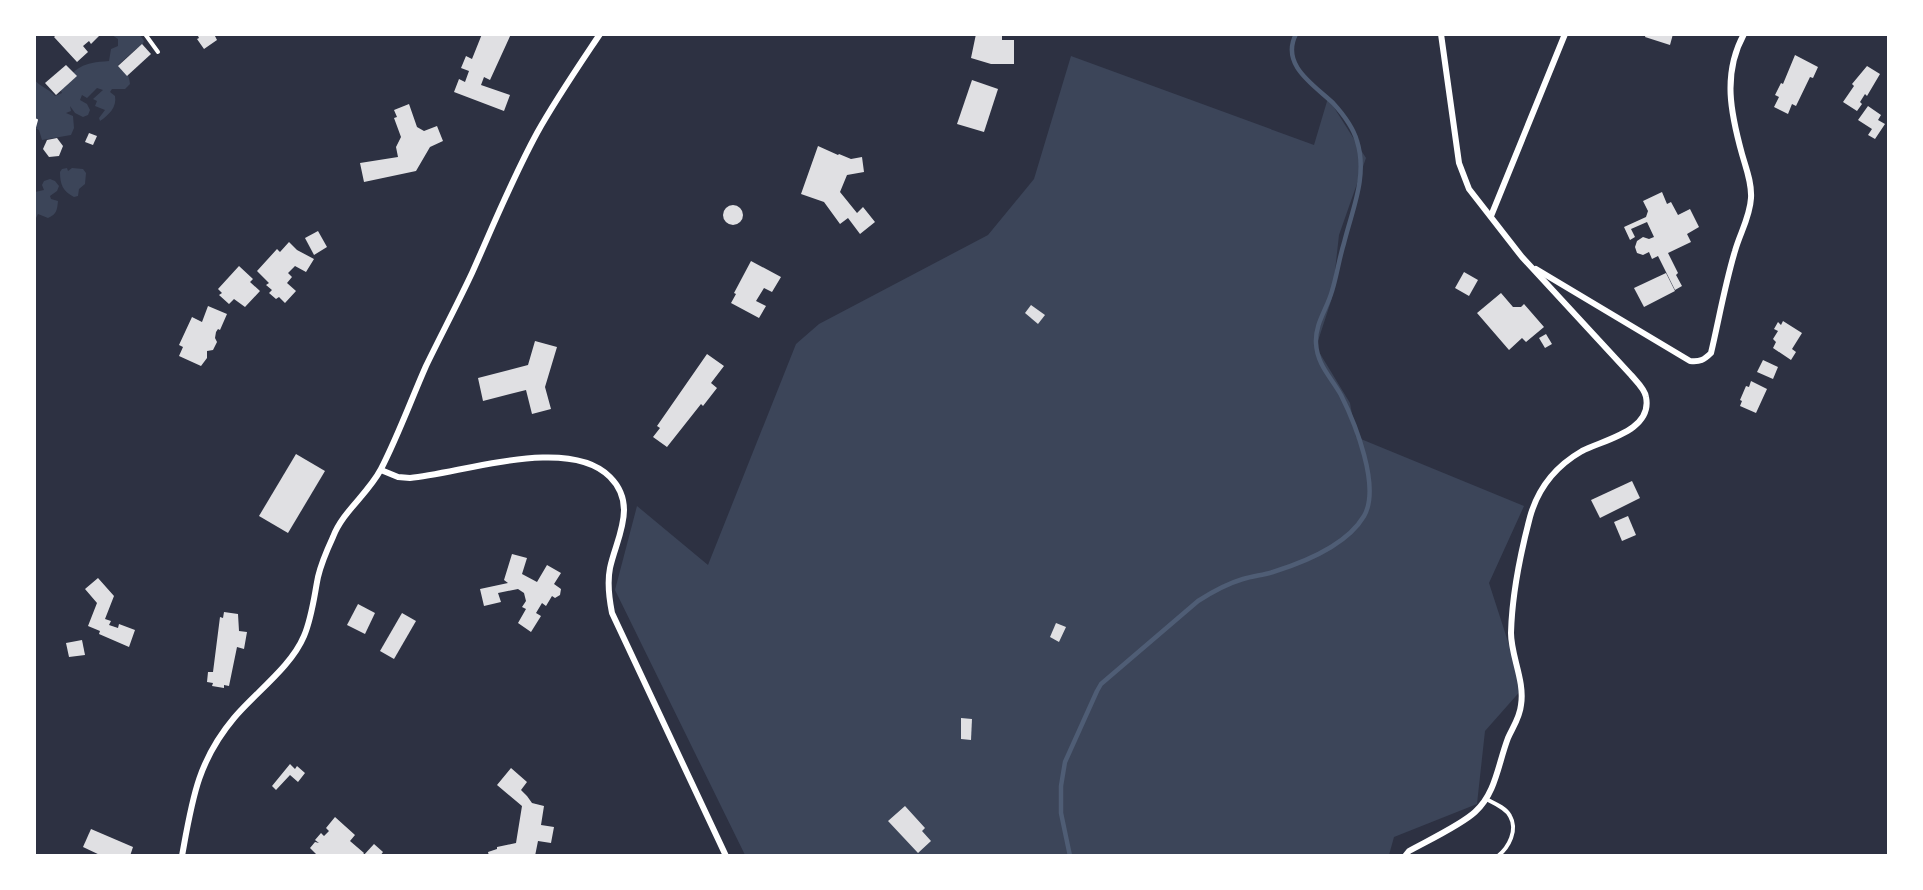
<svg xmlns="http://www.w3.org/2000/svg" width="1923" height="890" viewBox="0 0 1923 890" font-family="Roboto,sans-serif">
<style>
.green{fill:#3c4559}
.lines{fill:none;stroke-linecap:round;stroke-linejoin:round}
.stream{stroke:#4f5d75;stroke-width:4.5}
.building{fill:#e0e0e3}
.path{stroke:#fff;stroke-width:2}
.service{stroke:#fff;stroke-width:4}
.minor{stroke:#fff;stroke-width:6}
</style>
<rect width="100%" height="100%" fill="#2d3142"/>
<!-- green -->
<g class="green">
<path d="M112,35H140L144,41L142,46L136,49L118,65C126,70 129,74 130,84L125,89H112L110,92L115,96C117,107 109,115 100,121L99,118L105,110L95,106L97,101L93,99L103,90L97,88L87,98L82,95L80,100L87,104L90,110L88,115L83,117L75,113L70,106L71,111L66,113L73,116L74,128L71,135L42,140L39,130L35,128L34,79C40,87 48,88 55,96L62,93L60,89C76,66 82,63 109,61L111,49L118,46V39Z"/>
<path d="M1071,56L1314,145L1328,98L1366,158L1339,235L1332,298L1316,347L1350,403L1356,437L1524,506L1489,583L1523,688L1485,731L1477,804L1394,837L1389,855H745L615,590L637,506L708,565L796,344L819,324L988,235L1034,179Z"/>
<path d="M67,168L68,171L72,168L83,169L86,173L85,184L79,189L78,196L74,197C63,191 60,185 60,172L62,169Z"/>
<path d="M50,179L55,181L59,186L57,191L50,196L51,199L58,201C57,210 57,214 48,218L38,214L35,220V192L44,190L42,185L44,181Z"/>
</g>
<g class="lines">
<!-- stream -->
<path class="stream" d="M1070,856L1061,813V786L1065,762L1097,691L1101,684L1198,601C1212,592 1226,584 1243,579C1253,576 1263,575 1273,572C1305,562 1347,545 1364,516C1381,487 1355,423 1341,395C1331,377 1317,365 1316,343C1315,323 1327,309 1332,291C1337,275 1339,259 1344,243C1352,210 1368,176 1357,141C1353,127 1343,114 1333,103C1314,85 1280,65 1296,34"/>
</g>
<!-- building -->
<g class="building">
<path d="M57,34H98L99,36L91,44L89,41L83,46L88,52L77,62L54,37Z"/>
<path d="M197,34H214L217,40L204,49L197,39L199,38Z"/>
<path d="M482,34H511L490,80L484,77L481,85L510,95L504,111L454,92L459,79L465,82L469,71L461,68L466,56L472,59Z"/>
<path d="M976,34H1002V40H1014V64H991L971,58Z"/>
<path d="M1646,34H1673L1670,45L1645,37Z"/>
<path d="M142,44L151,54L127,76L118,66Z"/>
<path d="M1795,55L1818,67L1813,78L1810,77L1796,106L1792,104L1788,114L1774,107L1779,97L1775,95L1781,83L1783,84Z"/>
<path d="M66,65L77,76L56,95L45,83Z"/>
<path d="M1867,66L1880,74L1867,96L1865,94L1860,102L1862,104L1857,111L1843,102L1854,86L1852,84Z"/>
<path d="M972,80L998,89L984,132L957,124Z"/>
<path d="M409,104L417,127L424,131L437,126L443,141L430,147L416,171L364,182L360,163L398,157L396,147L401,137L394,118L397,117L394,110Z"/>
<path d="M1868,106L1881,115L1878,120L1885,124L1875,139L1868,135L1872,129L1858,120Z"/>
<path d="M89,133L97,136L93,145L85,142Z"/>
<path d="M57,138L63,146L59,156L49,157L43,149L47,140Z"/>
<path d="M818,146L838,155L839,154L851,159L862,157L864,172L847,175L840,192L857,213L863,207L875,222L860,234L848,218L840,224L824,202L801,194Z"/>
<path d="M1662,192L1667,204L1671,202L1678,215L1690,209L1699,227L1687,234L1691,242L1668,253L1678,273L1676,275L1682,286L1675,290L1658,256L1652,259L1649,252L1643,255L1637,253L1635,247L1637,241L1643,237L1649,239L1654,237L1647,222L1631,229L1635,237L1630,240L1624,227L1646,217L1648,211L1643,201Z"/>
<circle cx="733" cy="215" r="10"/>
<path d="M318,231L327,247L314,255L305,238Z"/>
<path d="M289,242L297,250L314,259L306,272L295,266L288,273L292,277L287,283L296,291L285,303L279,297L276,299L269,293L272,290L266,285L269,283L257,271L277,249L280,252Z"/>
<path d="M751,261L781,277L772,292L764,288L756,301L766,306L759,318L731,303L736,294L734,293Z"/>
<path d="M239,266L253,279L250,282L260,291L245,307L234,299L229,304L219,295L222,293L218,289Z"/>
<path d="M1464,272L1478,280L1469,296L1455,288Z"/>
<path d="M1666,273L1675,291L1644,307L1634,288Z"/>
<path d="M1501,293L1513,307H1521L1524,304L1544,327L1526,342L1522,338L1509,350L1477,313Z"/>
<path d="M1031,305L1045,315L1038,324L1025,313Z"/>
<path d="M208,306L227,314L220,330L218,329L216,332L215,338L217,342L213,350L207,351V358L201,366L179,356L183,347L179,345L192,317L202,322Z"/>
<path d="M1783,321L1802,333L1792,349L1796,352L1791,360L1773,348L1776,342L1773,339L1778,331L1774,329L1778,322L1781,325Z"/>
<path d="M1546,334L1552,344L1545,348L1539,338Z"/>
<path d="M535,341L557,347L545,387L551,409L532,414L526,390L483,401L478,378L528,365Z"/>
<path d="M707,354L724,366L711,383L717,388L703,406L701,404L667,447L653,437L660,428L657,426Z"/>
<path d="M1763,360L1778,367L1773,379L1757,372Z"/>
<path d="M1751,381L1767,389L1756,413L1740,406L1742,401L1740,400L1746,386L1749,387Z"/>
<path d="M296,454L325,471L288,533L259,516Z"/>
<path d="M1632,481L1640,498L1600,518L1591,500Z"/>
<path d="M1628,516L1636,535L1622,541L1614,522Z"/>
<path d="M512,554L527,558L522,574L537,582L547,565L561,573L554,584L561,589L560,595L555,598L552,596L546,606L542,603L536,613L541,616L531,632L518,623L526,609L522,607L526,601L524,593L518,589L498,593L501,602L484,606L480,589L508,583L504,580Z"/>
<path d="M98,578L114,596L105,619L111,621L109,625L118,628L119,624L135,630L129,647L99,634L100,631L88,626L97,603L85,589Z"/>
<path d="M358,604L375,613L365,634L347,625Z"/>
<path d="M224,612L238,614L239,631L247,632L244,649L237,647L229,686L224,685V688L212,686L213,683L207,682L208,672H213L220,617L223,618Z"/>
<path d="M402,613L416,621L394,659L380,651Z"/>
<path d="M1056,623L1066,627L1059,642L1050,637Z"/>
<path d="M82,640L85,655L69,657L66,643Z"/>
<path d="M961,718L972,719L971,740L961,739Z"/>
<path d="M290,764L295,769L297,766L305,773L298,782L290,775L276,790L272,786Z"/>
<path d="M511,768L527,782L521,790L527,796L532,803L544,806L541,825L554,827L551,843L538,841L535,856H489L488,852L497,849V847L516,843L522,806L497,785Z"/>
<path d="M905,806L925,828L922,831L931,841L918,853L888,821Z"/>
<path d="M335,817L355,835L350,841L364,853L362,856H318L310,848L315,842L319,843L315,840L321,833L324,836L329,831L326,828Z"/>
<path d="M91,829L133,847L130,856H102L83,847Z"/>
<path d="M374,844L383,852L380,856H363Z"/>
</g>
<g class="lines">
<!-- path -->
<path class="path" d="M34,119L37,120L34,131"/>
<!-- service -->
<g class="service">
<path d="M145,34L158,52"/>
<path d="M1486,799C1494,803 1506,808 1510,816C1518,830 1509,847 1498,856"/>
</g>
<!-- minor -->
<g class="minor">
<path d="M1491,216L1565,34"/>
<path d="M1536,269L1690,361C1700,362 1704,360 1711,353C1719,319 1725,284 1735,251C1740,233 1750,217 1751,198C1752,183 1746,168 1742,154C1731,114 1722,74 1744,34"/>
<path d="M381,470L398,477L410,478C463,473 569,435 610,477C619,486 624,498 624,510C624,530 614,549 610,568C607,583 609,598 612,613L726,856"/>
<path d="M182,856C192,801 197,762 234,718C256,692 291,667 304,636C312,617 314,597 318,577C321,564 327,550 333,537C343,511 368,494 381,469C398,436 411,400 426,366C441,335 457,305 472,273C493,226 512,179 537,133C556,99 578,67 600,34"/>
<path d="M1405,856L1409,851C1427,841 1461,825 1475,812C1496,793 1498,764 1508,738C1513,727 1520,717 1521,705C1525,681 1511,656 1511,633C1512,593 1520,555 1530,517C1538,488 1556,466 1582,451C1603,440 1653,431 1646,397C1645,389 1636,381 1631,375L1522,257L1469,189L1459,163L1441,34"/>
</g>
</g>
<!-- border -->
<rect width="1923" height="890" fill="none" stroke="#ffffff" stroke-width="72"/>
</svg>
